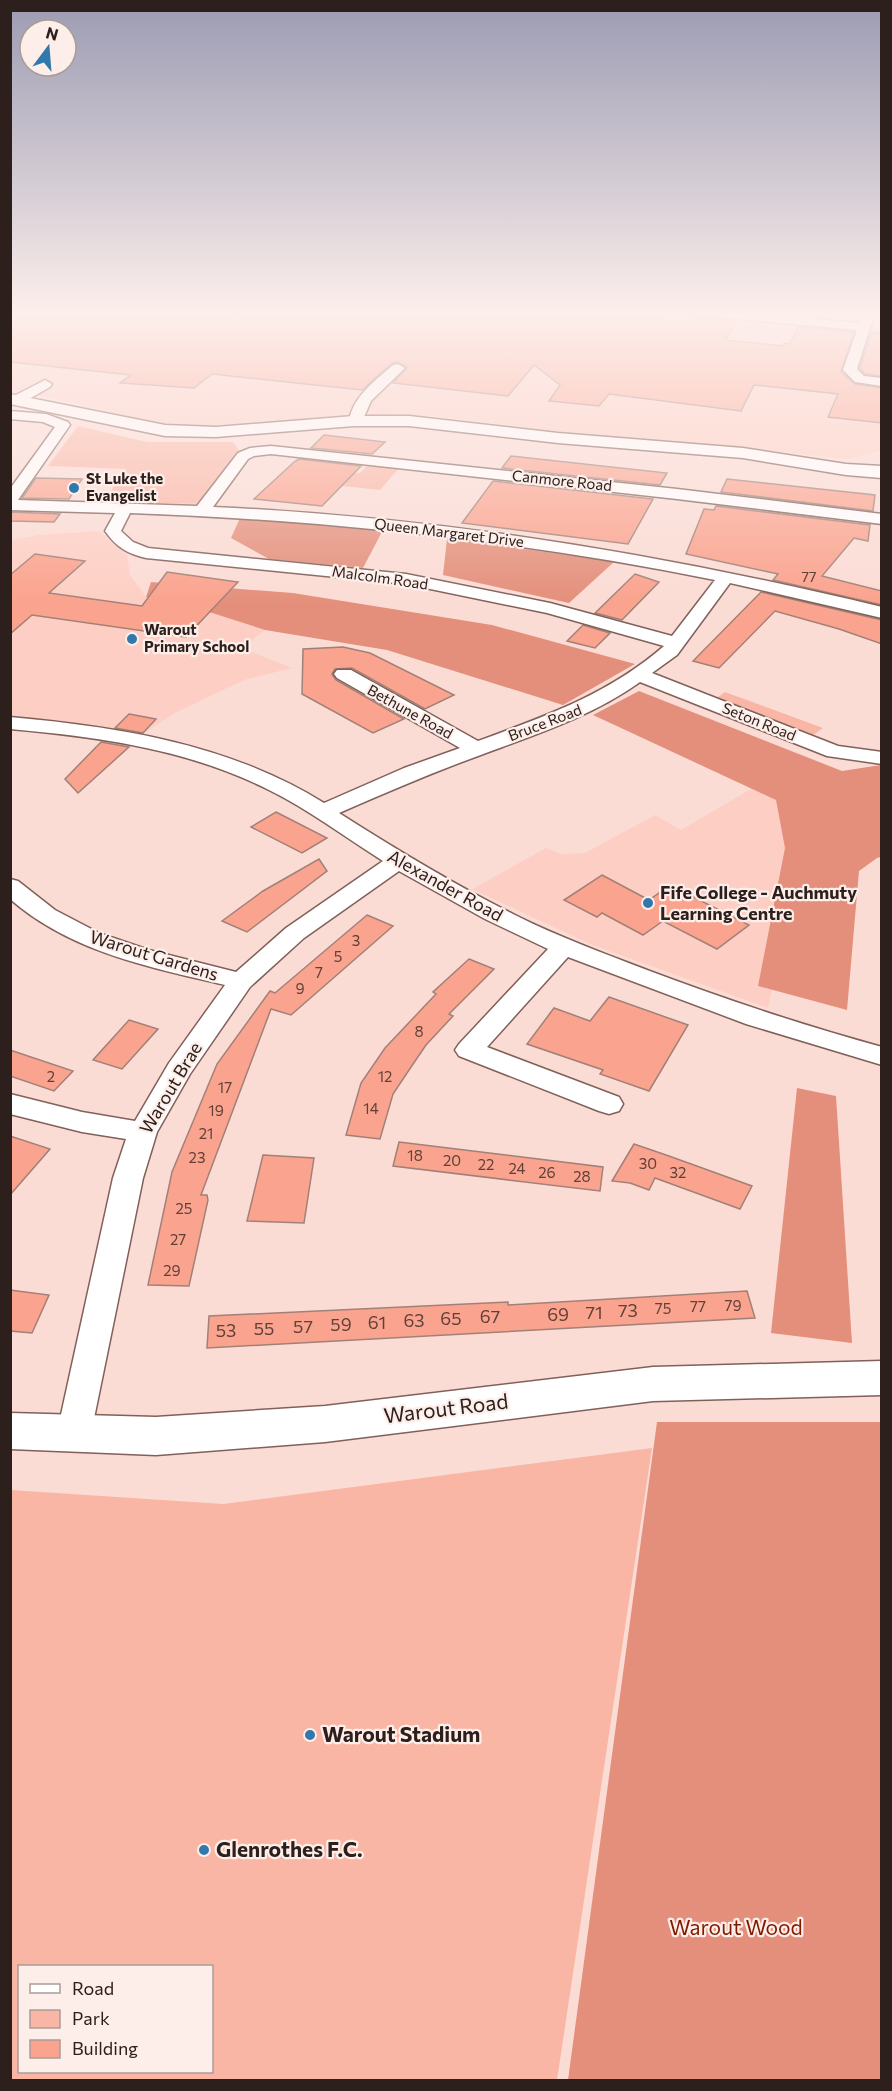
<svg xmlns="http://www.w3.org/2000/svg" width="892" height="2091" viewBox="0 0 892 2091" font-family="Commissioner,sans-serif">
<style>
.built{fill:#fdcfc4}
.green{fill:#fab6a5;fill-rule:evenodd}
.forest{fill:#e48f7b}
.building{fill:#faa38e;stroke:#a28077;stroke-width:1.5}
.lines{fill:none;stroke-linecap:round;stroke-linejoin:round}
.minor-casing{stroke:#806058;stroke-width:3}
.tertiary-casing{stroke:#806058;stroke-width:3}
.minor{fill:#fff;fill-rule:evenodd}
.tertiary{fill:#fff;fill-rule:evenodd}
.poi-dot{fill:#3178ad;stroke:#fdeeea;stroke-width:2}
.labels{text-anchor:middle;stroke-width:4.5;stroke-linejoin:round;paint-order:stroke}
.far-number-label{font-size:14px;fill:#604138}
.far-poi-label{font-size:15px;font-weight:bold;fill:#2d201c;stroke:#fdeeea;text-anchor:start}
.far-street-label{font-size:15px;fill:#2d201c;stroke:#fdeeea}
.number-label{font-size:15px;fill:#604138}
.street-label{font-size:18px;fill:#2d201c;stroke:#fdeeea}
.poi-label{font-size:18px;font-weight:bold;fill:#2d201c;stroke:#fdeeea;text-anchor:start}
.near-number-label{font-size:18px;fill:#604138}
.near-street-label{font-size:21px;fill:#2d201c;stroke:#fdeeea}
.near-poi-label{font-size:21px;font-weight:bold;fill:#2d201c;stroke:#fdeeea;text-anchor:start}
.near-park-label{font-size:21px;fill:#7f1b01;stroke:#fdeeea}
</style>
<rect width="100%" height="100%" fill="#fbdcd5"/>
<!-- built -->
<g class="built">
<path d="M10,312H881V371L838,367L836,372L848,380L881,386V451L849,459L701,444L634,441L442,417L399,414L309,419L253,426L186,427L146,421L57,399L11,393Z"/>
<path d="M99,531L127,555L130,575L146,597L206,611L265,630L242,648L292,668L244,680L175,713L141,735L11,715V540L39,535Z"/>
<path d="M751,789L822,817L778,959L768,1008L592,945L472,889L546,848L562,854L585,853L655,815L681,830Z"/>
</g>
<!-- green -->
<g class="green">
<path d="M78,426L147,442H233L243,456L207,504L103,502L126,469L48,466Z"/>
<path d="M369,464L399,468L380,490L323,484L336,471L360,473Z"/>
<path d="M725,692L823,728L812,736L714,700Z"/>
<path d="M652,1448L557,2080H11V1490L223,1504ZM20,1966H212V2072H20Z"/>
</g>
<!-- forest -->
<g class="forest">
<path d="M240,518L384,528L363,568L269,559L231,538Z"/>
<path d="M447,539L615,561L569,603L443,575Z"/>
<path d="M151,582L293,593L492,625L635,664L563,705L387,650L265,630L206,611L146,597Z"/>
<path d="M639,691L842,771L881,765V857L877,858L859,871L847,1010L758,986L785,848L776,800L593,715Z"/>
<path d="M797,1088L836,1096L852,1343L771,1333Z"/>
<path d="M657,1422H881V2080H568Z"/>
</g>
<!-- building -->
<g class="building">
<path d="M10,312H216L232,322L248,312H585L690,322L696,313L707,318L737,321L725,340L783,346L784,343L790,344L798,327L854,332L841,372L855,384L882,388V423L828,417L838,394L754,385L741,411L609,394L599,406L549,401L560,385L534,365L508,396L393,383L407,368L398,362L392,363L362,390L212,374L194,388L120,383L131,375L10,362Z"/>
<path d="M871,332L882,333V376L865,374L860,368Z"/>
<path d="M324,435L385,442L372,454L311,448Z"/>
<path d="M511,456L667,473L660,485L502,468Z"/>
<path d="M299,459L361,466L322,506L254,499L294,462Z"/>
<path d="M36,478L82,479L69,499L22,498Z"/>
<path d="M727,479L875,495L873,511L721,492Z"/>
<path d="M493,481L653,499L628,544L462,523Z"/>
<path d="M716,506L870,525L868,541L854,538L822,576L882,591V605L773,580L778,574L686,554L704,509L714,510Z"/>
<path d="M10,512L60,514L54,522L10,521Z"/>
<path d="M35,554L85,561L49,593L142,606L167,572L238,582L186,637L32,615L10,634V575Z"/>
<path d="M635,574L659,582L622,620L595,613Z"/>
<path d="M761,592L882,620V644L839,629L775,611L719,668L693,661Z"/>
<path d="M583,625L610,633L595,648L567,641Z"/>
<path d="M343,647L370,653L454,695L425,709L352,668L335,669L332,674L336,680L404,719L373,733L302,694L303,649Z"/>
<path d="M129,714L156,719L143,733L115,728Z"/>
<path d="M101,742L129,747L78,793L65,779Z"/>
<path d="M276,812L327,838L302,853L251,827Z"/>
<path d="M319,859L327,871L247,932L222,921L263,891Z"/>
<path d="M602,875L649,900L670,885L749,925L717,949L663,921L643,935L602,913L597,917L564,900Z"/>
<path d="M367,915L393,926L291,1015L271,1009L201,1195H207L208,1200L189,1286L148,1285L172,1172L217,1064L270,991L275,993Z"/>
<path d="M469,959L494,969L449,1014L453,1016L426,1045L407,1073L393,1094L380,1139L346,1135L361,1083L385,1048L436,994L433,992Z"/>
<path d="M609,997L688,1025L649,1091L600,1074L603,1070L527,1044L554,1008L590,1021Z"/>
<path d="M129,1020L158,1029L122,1069L93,1060Z"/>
<path d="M10,1050L73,1071L54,1091L10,1076Z"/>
<path d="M10,1136L50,1149L10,1195Z"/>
<path d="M399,1142L603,1167L600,1191L393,1166Z"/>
<path d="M634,1144L669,1156L752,1186L740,1209L655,1178L649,1190L630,1183L612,1181Z"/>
<path d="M263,1155L314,1158L304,1223L247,1221Z"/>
<path d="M10,1290L49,1295L32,1333L10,1331Z"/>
<path d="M747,1291L755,1318L207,1348L209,1316L508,1302V1305Z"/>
</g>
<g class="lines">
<!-- minor casing -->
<g class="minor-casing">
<g id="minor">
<path d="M701,312H740L859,323L861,319L857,312H867L873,318L857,369L864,376L882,378V386L855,382L843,370L857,330L707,316Z"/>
<path d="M398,364L405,368L371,401L361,424H351L349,421C353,396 375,381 393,365Z"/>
<path d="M45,380L52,384L50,387L22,403L17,404L10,401L12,397Z"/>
<path d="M10,411L46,414L68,422L70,425L18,500L197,506L238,453L250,448L271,446L677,489L882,514V524L677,499L271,454L254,456L248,459L213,507C439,517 662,554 882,607V618L730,583L677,655L652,673L838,746L882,752V764L827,756L640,682C591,717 534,735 478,756C431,773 385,793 339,813C397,850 455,885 517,916C559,937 603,953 647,970C724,999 802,1025 882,1047V1065L746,1024L568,957L487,1047L619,1097L623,1104L619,1111L609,1114L599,1111L459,1056L455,1050L459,1044L548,949L485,919L399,871L304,938L250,987L190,1074L157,1132L143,1178L91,1433L86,1444L74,1448L62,1444L57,1433L113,1178L126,1139L82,1132L10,1114V1094L82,1112L135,1121L169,1063L225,985C149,967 71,952 10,899V879L18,881L55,910L99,933L149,950L236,972L286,928L383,861C345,837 308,809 267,789C187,749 99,737 10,729V717C120,727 229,744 324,803L404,768L460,748L337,678L334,674L337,670H351L478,741C546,716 609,694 664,646L547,613L406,584L146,558C128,554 116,547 105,531L115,513L10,510V489L55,427L43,422L10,419ZM130,513C327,520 522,541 715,580L672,636L550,603L406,574L148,548L133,542L121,531Z"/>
</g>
</g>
<!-- tertiary casing -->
<g class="tertiary-casing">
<g id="tertiary">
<path d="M10,394L165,425L216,427L354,416H409L558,433L743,448L846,464L882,466V478L846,475L743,458L558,443L409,426H354L216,437L165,436L10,404Z"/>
<path d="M882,1361V1395L653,1401L325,1442L156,1455L10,1449V1413L156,1417L325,1406L653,1367Z"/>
</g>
</g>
<!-- minor -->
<use href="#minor" class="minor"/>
<!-- tertiary -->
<use href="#tertiary" class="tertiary"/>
</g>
<!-- sky -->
<linearGradient id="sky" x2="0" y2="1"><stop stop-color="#9b9bb2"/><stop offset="0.52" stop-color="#fdefec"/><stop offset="1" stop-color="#fdefec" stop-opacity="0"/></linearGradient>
<rect width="892" height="604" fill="url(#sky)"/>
<!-- markers -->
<g class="poi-dot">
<circle cx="74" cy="488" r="6"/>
<circle cx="132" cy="639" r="6"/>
<circle cx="648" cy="903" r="6"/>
<circle cx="310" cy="1735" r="6"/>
<circle cx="204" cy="1850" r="6"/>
</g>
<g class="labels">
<!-- far-number labels -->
<g class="far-number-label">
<text x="809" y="582">77</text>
</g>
<!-- far-poi labels -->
<g class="far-poi-label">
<text x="86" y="484">St Luke the<tspan x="86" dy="17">Evangelist</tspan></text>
<text x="144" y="635">Warout<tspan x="144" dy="17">Primary School</tspan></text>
</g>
<!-- far-street labels -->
<g class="far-street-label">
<text transform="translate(562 481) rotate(6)" y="5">Canmore Road</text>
<text transform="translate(449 533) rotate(7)" y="5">Queen Margaret Drive</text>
<text transform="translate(380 578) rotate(8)" y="5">Malcolm Road</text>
<text transform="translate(410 712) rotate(29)" y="5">Bethune Road</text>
<text transform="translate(759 722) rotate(22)" y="5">Seton Road</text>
<text transform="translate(545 723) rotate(-21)" y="5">Bruce Road</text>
</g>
<!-- number labels -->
<g class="number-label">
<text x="356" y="946">3</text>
<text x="338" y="962">5</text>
<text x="319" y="978">7</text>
<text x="300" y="994">9</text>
<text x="419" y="1037">8</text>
<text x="51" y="1082">2</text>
<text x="385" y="1082">12</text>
<text x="225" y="1093">17</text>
<text x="371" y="1114">14</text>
<text x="216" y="1116">19</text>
<text x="206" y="1139">21</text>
<text x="415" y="1161">18</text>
<text x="197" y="1163">23</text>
<text x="452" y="1166">20</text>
<text x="648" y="1169">30</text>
<text x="486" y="1170">22</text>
<text x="517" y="1174">24</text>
<text x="547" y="1178">26</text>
<text x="678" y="1178">32</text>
<text x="582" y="1182">28</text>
<text x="184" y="1214">25</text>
<text x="178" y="1245">27</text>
<text x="172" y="1276">29</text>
<text x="733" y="1311">79</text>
<text x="698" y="1312">77</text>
<text x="663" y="1314">75</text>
</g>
<!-- street labels -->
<g class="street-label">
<text transform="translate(445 886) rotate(29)" y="6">Alexander Road</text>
<text transform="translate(154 956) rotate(17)" y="6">Warout Gardens</text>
<text transform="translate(171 1088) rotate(-59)" y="6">Warout Brae</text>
</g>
<!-- poi labels -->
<g class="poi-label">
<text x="660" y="899">Fife College - Auchmuty<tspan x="660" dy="21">Learning Centre</tspan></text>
</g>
<!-- near-number labels -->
<g class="near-number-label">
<text x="628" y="1317">73</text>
<text x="594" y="1319">71</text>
<text x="558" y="1321">69</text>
<text x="490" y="1323">67</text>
<text x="451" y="1325">65</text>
<text x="414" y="1327">63</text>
<text x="377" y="1329">61</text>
<text x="341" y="1331">59</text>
<text x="303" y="1333">57</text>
<text x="264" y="1335">55</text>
<text x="226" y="1337">53</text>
</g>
<!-- near-street labels -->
<g class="near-street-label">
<text transform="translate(446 1409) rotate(-7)" y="7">Warout Road</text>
</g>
<!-- near-poi labels -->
<g class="near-poi-label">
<text x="322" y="1742">Warout Stadium</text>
<text x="216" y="1857">Glenrothes F.C.</text>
</g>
<!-- near-park labels -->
<g class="near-park-label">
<text x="736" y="1935">Warout Wood</text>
</g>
</g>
<!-- border -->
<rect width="892" height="2091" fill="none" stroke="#2d201c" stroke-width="24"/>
<!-- legend -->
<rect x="18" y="1965" width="195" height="108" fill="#fdeeea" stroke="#aa9c98" stroke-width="1.5"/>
<rect x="30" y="1984" width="30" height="9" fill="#ffffff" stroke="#aa9c98" stroke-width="1.5"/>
<text x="72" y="1995" font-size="18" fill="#2d201c">Road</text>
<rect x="30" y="2010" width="30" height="18" fill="#fab6a5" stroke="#aa9c98" stroke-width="1.5"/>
<text x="72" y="2025" font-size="18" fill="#2d201c">Park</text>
<rect x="30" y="2040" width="30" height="18" fill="#faa38e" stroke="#aa9c98" stroke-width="1.5"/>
<text x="72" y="2055" font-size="18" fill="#2d201c">Building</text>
<!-- north arrow -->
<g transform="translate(48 48) rotate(16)"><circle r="28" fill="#fdeeea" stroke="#aa9c98" stroke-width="1.5"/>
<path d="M0-4.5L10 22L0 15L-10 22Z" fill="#3178ad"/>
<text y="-9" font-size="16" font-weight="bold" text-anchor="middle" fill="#2d201c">N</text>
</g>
</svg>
